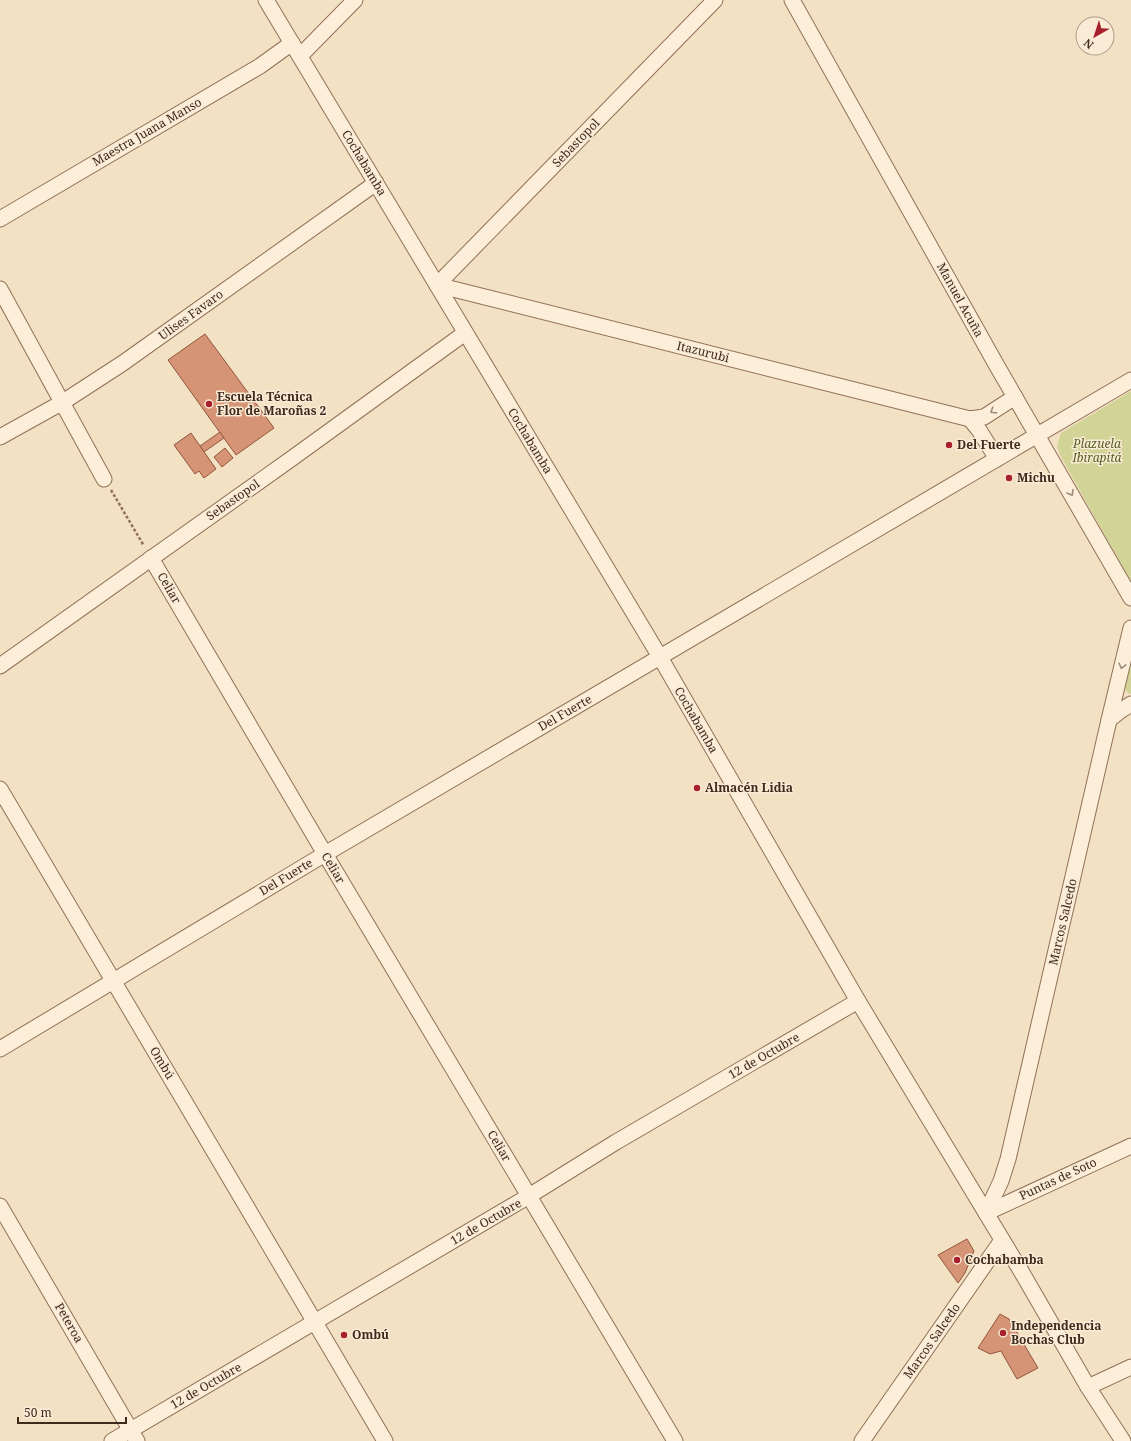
<svg xmlns="http://www.w3.org/2000/svg" width="1131" height="1441" viewBox="0 0 1131 1441" font-family="'Noto Serif',serif">
<style>
.green{fill:#d2d396}
.building{fill:#d69476;stroke:#93553b}
.lines{fill:none;stroke-linecap:round;stroke-linejoin:round}
.street-casing{stroke:#917158;stroke-width:17}
.path{stroke:#917158;stroke-width:2.5;stroke-dasharray:3 2;stroke-linecap:butt}
.street{stroke:#fceed9;stroke-width:15}
.oneway{stroke:#9e8c7b}
.poi-dot{fill:#a7202e;stroke:#f9ebd5;stroke-width:1.5}
.labels{text-anchor:middle;stroke-width:3;stroke-linejoin:round;paint-order:stroke}
.street-label{font-size:12px;fill:#3f2a1d;stroke:#f9ebd5}
.poi-label{font-size:12px;font-weight:bold;fill:#3f2a1d;stroke:#f9ebd5;text-anchor:start}
.park-label{font-size:12px;font-style:italic;fill:#555e22;stroke:#f9ebd5}
</style>
<rect width="100%" height="100%" fill="#f3e1c4"/>
<!-- green -->
<g class="green">
<path d="M1131,391V582L1060,455L1057,446L1061,433Z"/>
<path d="M1131,662V694L1128,693L1124,688Z"/>
</g>
<!-- building -->
<g class="building">
<path d="M205,334L274,428L236,455L168,360Z"/>
<path d="M220,432L224,438L204,452L200,446Z"/>
<path d="M191,433L216,469L204,478L199,471L195,474L174,445Z"/>
<path d="M225,448L233,458L222,467L214,457Z"/>
<path d="M967,1239L974,1251L965,1273L958,1283L938,1255Z"/>
<path d="M1000,1314L1009,1319L1038,1368L1017,1379L1001,1351L990,1354L978,1348Z"/>
</g>
<g class="lines">
<!-- street casing -->
<g class="street-casing">
<g id="street">
<path d="M266,0L660,657L858,1001L1021,1271L1088,1387L1123,1441"/>
<path d="M792,0L997,366L1131,598"/>
<path d="M300,56L355,0"/>
<path d="M0,219L260,66L292,43"/>
<path d="M437,285L970,419L984,417L1015,397"/>
<path d="M437,285L715,0"/>
<path d="M0,289L104,479"/>
<path d="M970,419L979,430L997,459"/>
<path d="M0,437L63,402L123,363L376,183"/>
<path d="M151,558L325,854L675,1441"/>
<path d="M0,666L291,459L465,333"/>
<path d="M1109,720L1120,711L1131,704"/>
<path d="M0,789L385,1441"/>
<path d="M0,1049L325,854L1131,380"/>
<path d="M0,1206L137,1441"/>
<path d="M986,1213L1001,1181L1008,1159L1109,720L1131,628"/>
<path d="M986,1213L1131,1146"/>
<path d="M1088,1387L1131,1367"/>
<path d="M112,1441L529,1196L616,1142L858,1001"/>
<path d="M862,1441L1002,1240"/>
</g>
</g>
<!-- path -->
<path class="path" d="M111,490L144,546"/>
<!-- street -->
<use href="#street" class="street"/>
</g>
<!-- one-way arrows -->
<defs><path id="oneway-chevron" d="M-2-3.5L2.5 0L-2 3.5" fill="none" stroke-width="1.6" stroke-linecap="round" stroke-linejoin="round"/></defs>
<g class="oneway">
<use href="#oneway-chevron" transform="translate(993 411) rotate(148)"/>
<use href="#oneway-chevron" transform="translate(1071 493) rotate(60)"/>
<use href="#oneway-chevron" transform="translate(1122 666) rotate(104)"/>
</g>
<!-- markers -->
<g class="poi-dot">
<circle cx="209" cy="404" r="4"/>
<circle cx="949" cy="445" r="4"/>
<circle cx="1009" cy="478" r="4"/>
<circle cx="697" cy="788" r="4"/>
<circle cx="957" cy="1260" r="4"/>
<circle cx="1003" cy="1333" r="4"/>
<circle cx="344" cy="1335" r="4"/>
</g>
<g class="labels">
<!-- street labels -->
<g class="street-label">
<text transform="translate(147 132) rotate(-30)" y="4">Maestra Juana Manso</text>
<text transform="translate(576 143) rotate(-46)" y="4">Sebastopol</text>
<text transform="translate(364 163) rotate(59)" y="4">Cochabamba</text>
<text transform="translate(960 300) rotate(61)" y="4">Manuel Acuña</text>
<text transform="translate(191 315) rotate(-36)" y="4">Ulises Favaro</text>
<text transform="translate(703 352) rotate(14)" y="4">Itazurubi</text>
<text transform="translate(530 441) rotate(59)" y="4">Cochabamba</text>
<text transform="translate(233 500) rotate(-35)" y="4">Sebastopol</text>
<text transform="translate(169 588) rotate(60)" y="4">Celiar</text>
<text transform="translate(565 713) rotate(-30)" y="4">Del Fuerte</text>
<text transform="translate(696 720) rotate(60)" y="4">Cochabamba</text>
<text transform="translate(333 868) rotate(59)" y="4">Celiar</text>
<text transform="translate(286 877) rotate(-31)" y="4">Del Fuerte</text>
<text transform="translate(1063 922) rotate(-77)" y="4">Marcos Salcedo</text>
<text transform="translate(764 1056) rotate(-30)" y="4">12 de Octubre</text>
<text transform="translate(162 1063) rotate(59)" y="4">Ombú</text>
<text transform="translate(499 1146) rotate(59)" y="4">Celiar</text>
<text transform="translate(1058 1179) rotate(-25)" y="4">Puntas de Soto</text>
<text transform="translate(486 1222) rotate(-30)" y="4">12 de Octubre</text>
<text transform="translate(69 1323) rotate(60)" y="4">Peteroa</text>
<text transform="translate(932 1341) rotate(-55)" y="4">Marcos Salcedo</text>
<text transform="translate(206 1386) rotate(-30)" y="4">12 de Octubre</text>
</g>
<!-- poi labels -->
<g class="poi-label">
<text x="217" y="401">Escuela Técnica<tspan x="217" dy="14">Flor de Maroñas 2</tspan></text>
<text x="957" y="449">Del Fuerte</text>
<text x="1017" y="482">Michu</text>
<text x="705" y="792">Almacén Lidia</text>
<text x="965" y="1264">Cochabamba</text>
<text x="1011" y="1330">Independencia<tspan x="1011" dy="14">Bochas Club</tspan></text>
<text x="352" y="1339">Ombú</text>
</g>
<!-- park labels -->
<g class="park-label">
<text x="1097" y="448">Plazuela<tspan x="1097" dy="14">Ibirapitá</tspan></text>
</g>
</g>
<!-- north arrow -->
<g transform="translate(1095 36) rotate(219)"><circle r="19" fill="#f9ebd5" stroke="#af9e8b"/>
<path d="M0-3L7 15L0 10L-7 15Z" fill="#a7202e"/>
<text y="-6" font-size="11" font-weight="bold" text-anchor="middle" fill="#3f2a1d">N</text>
</g>
<!-- scale -->
<path d="M18 1417v6h108v-6" fill="none" stroke="#3f2a1d" stroke-width="2"/>
<text x="24" y="1417" font-size="12" fill="#3f2a1d" stroke="#f9ebd5" stroke-width="3" paint-order="stroke">50 m</text>
</svg>
